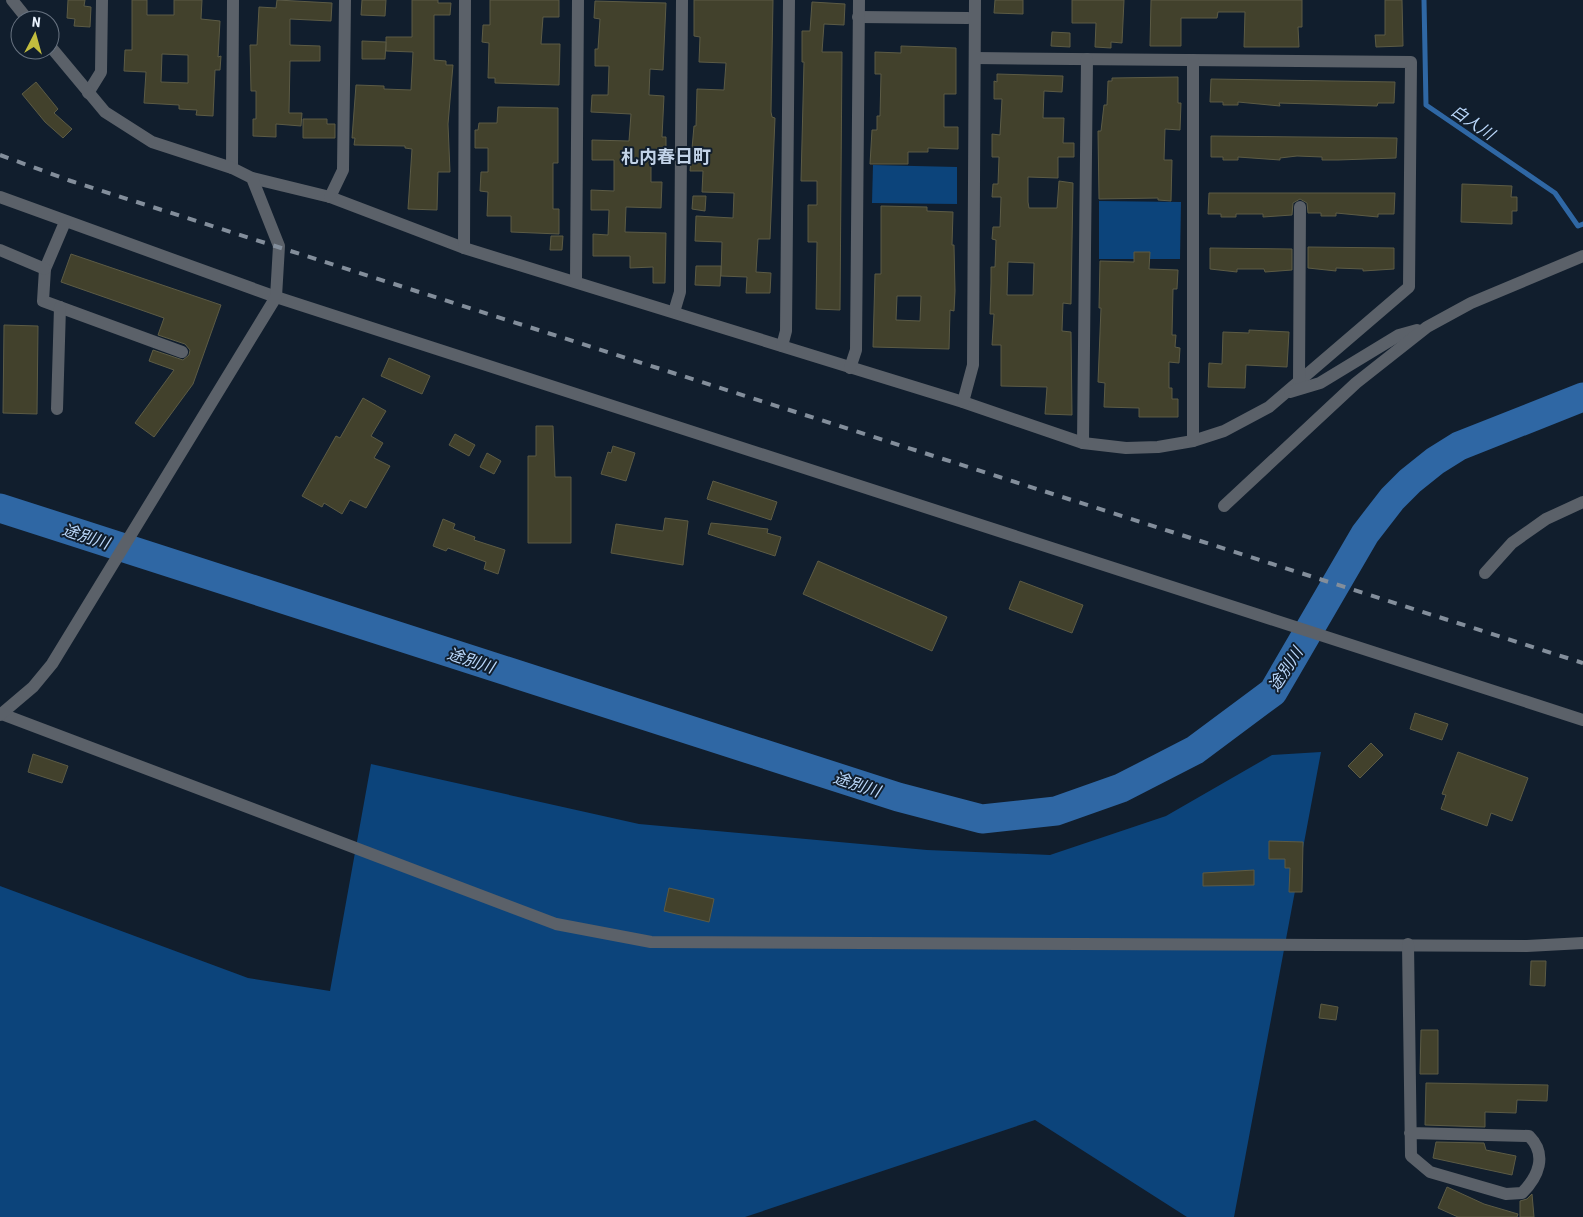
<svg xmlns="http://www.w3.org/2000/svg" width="1583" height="1217" viewBox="0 0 1583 1217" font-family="'Roboto Condensed','Noto Sans JP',sans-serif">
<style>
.green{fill:#0c447b}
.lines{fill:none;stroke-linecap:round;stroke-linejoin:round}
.stream{stroke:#2f67a4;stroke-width:5}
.river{stroke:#2f67a4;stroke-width:29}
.building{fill:#42412c;stroke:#5c5b45;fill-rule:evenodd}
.minor{stroke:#5b6169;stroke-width:12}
.rail{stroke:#838e9b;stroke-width:4;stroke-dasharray:9 9;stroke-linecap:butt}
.labels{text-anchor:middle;stroke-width:4;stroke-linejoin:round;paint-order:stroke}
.water-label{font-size:16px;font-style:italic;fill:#bbd8fb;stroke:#111e2d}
.quarter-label{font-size:18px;font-weight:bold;fill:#c2d3e8;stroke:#111e2d}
</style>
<rect width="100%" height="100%" fill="#111e2d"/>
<!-- green -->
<g class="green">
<path d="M873,165L957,167V204L872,203Z"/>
<path d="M1099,201L1181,202L1180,259H1099Z"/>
<path d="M1321,752L1234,1217H1187L1035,1120L745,1217H0V886L248,978L330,991L371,764L639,824L927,850L1050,855L1166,816L1272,755Z"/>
</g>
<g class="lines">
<!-- stream -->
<path class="stream" d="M1424,0L1426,105L1555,193L1578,226L1583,224"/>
<!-- river -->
<path class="river" d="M0,508L898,797L982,819L1056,811L1121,788L1195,750L1273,692L1365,534L1392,499L1410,481L1435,461L1459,446L1583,397"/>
</g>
<!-- building -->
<g class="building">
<path d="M68,0H85L84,6L91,7L90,27L74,26L75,19L67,18Z"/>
<path d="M132,0H147V15H174V0H202L201,19L220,21L218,57L221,56L220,70H215L213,116L196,115L197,110L179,109V105L144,103L146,72L124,71L125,50H132ZM162,54L188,55V83L161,82Z"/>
<path d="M277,0L332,3L331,21L290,19V45L320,46V61H290L289,113H302L301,126L276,124V137L253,136V119H256V91H251L250,45H257L259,7L276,8Z"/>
<path d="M362,0H386L385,16L361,15Z"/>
<path d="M412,0H438V3H451L450,15H434V60L446,61V65H453L448,124L450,172H438L437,210L408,209L412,149L405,148V146L354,145L355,138H352L356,85L384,86V89L411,90L413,52L386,51V37H412Z"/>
<path d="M490,0H559V17H543L541,44H560L559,85L495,83V78H488L489,43L482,42L483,25H490Z"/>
<path d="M694,0H773L771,112L772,117L775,118L770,239H758L756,272L771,273L770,293H746L747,277L721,276L722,242L695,241L696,216L733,218L734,193L702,192L703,171H690L694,126H696L697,89L724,90L726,63L699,62L700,37L694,36Z"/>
<path d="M995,0H1023V14L994,13Z"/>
<path d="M1072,0H1124L1122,43L1111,42V48L1095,47L1096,23H1072Z"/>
<path d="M1151,0H1302V27H1298L1299,47H1244L1245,12H1218L1217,18H1181V46H1150Z"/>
<path d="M1385,0H1402L1403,46L1376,47L1375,35H1385Z"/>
<path d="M595,1L666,3L663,70L650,69L649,95L664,96L662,137H666V152H661V157H651V182H662L661,208L626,207L625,232L666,233L665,283H653V267L630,268V256H593V234L608,235L609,210H591V190L614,191V160H592V140L629,141L631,114L591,112L592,95H608L609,66H595V49H598L600,19L594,18Z"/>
<path d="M812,2L845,4L844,25L824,24L822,52H842L840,310L816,309L817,242H808V205H817V181H801L804,62H802V31H810Z"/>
<path d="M1052,32L1070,33V47L1051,46Z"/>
<path d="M362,41L386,42L385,59H362Z"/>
<path d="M901,46L956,48V94H944V127H958V149L928,148V152H908V164H870L872,130H877V116H880L881,74H875V52L901,53Z"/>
<path d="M997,74L1063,76L1062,92L1044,91L1043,118H1064L1063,143H1074V157H1058V178L1028,177V202L1029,208H1057L1059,181L1073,183L1071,304L1063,303L1062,331L1071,332L1072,415L1045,414L1047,387L1001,386V345H992L994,314H990L991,283V267H995L996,240L992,239L993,227H1000L1001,197H992L993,184H998L999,157H992V134L1000,135L1002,99H994V81L997,82ZM1008,262L1034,263L1033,295H1007Z"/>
<path d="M1178,77V103H1181L1180,130L1165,129L1164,160H1172L1171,201L1158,200V198L1099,199L1098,131H1101L1104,105H1107L1108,81H1112V78Z"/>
<path d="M1211,79L1395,82L1394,103H1378L1377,106L1279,103L1280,106L1238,102V105H1223V102H1210Z"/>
<path d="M36,82L58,109L54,113L72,129L63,138L45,122L22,94Z"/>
<path d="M498,107L558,108V163H553V209H559V234L511,232V216H487L488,192L480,191L481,172H488V148H475V130H478L479,123H497Z"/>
<path d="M303,119H327V124H335V138H303Z"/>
<path d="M1211,136L1397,138L1396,158L1338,160H1322V157L1297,156L1280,158V160L1238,157V160H1223V157H1211Z"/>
<path d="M1462,184L1512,186L1511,197H1517V211H1512V224L1461,222Z"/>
<path d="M1209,193H1395L1394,214H1378V217L1336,213V216H1321V213H1308L1307,203L1300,199L1293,203L1292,215L1263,217V214H1236V217H1221V214H1208Z"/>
<path d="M693,196H706L705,211L692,209Z"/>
<path d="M881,206L927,207V211L953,212L952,245H954L955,291L954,311L950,310L949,349L873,347L875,274H881ZM897,296H921L920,321L896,320Z"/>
<path d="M551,236H563L562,250H550Z"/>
<path d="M1308,247L1394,248V269L1363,271V269L1336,268V271L1308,268Z"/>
<path d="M1210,248L1292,249V270L1265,272L1264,269H1237V272L1210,269Z"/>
<path d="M1134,252H1150L1149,269L1178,270L1177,289H1173L1172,335H1176L1175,347L1180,348L1179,363L1169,362V388H1172V399H1178V417H1139V408L1104,407L1105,383L1098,382L1101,308H1099L1100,261L1134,262Z"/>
<path d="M71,254L221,305L193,384L154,437L135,423L174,370L149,361L153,350L183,360L189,355L190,350L185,344L158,335L164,318L61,282Z"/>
<path d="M696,266H721L720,286L695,285Z"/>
<path d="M4,325L38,326L37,414L3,413Z"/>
<path d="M1249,330L1289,332L1287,367L1246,365L1245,388L1208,387L1209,363L1222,364L1223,332L1249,333Z"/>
<path d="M389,358L430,376L422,394L381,376Z"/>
<path d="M363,398L386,411L371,436L383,443L374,458L390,466L366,508L350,500L342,514L324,503L322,507L302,496L336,436L340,438Z"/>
<path d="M536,426H553L555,477H571V543H528V456H536Z"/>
<path d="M455,434L475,445L469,456L449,445Z"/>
<path d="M613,446L635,453L626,481L601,474L608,452L611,453Z"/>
<path d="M487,453L501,461L494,474L480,467Z"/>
<path d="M713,481L777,502L771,520L707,499Z"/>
<path d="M665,518L688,521L683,565L611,553L616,524L663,531Z"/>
<path d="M443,519L455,524L453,529L475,537L474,540L505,550L498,574L484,569L486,562L448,548L446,551L433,546Z"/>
<path d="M711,523L768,529L767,533L781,537L775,556L708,534Z"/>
<path d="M818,561L947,617L932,651L803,594Z"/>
<path d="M1020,581L1083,605L1072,633L1009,609Z"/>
<path d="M1415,713L1448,724L1442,740L1410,729Z"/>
<path d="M1371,743L1383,755L1360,778L1348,766Z"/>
<path d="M1458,752L1528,778L1512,821L1491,813L1487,826L1441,809L1446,795L1442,794Z"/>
<path d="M33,754L68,766L62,783L28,772Z"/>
<path d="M1269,841L1303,842L1302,892H1289L1290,868H1285V859H1269Z"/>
<path d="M1254,870V885L1203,886V873Z"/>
<path d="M669,888L714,899L709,922L664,911Z"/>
<path d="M1531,961H1546L1545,986L1530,985Z"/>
<path d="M1321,1004L1338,1007L1336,1020L1319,1018Z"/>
<path d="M1421,1030H1438V1074H1420Z"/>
<path d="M1426,1083L1548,1085L1547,1101L1517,1100L1516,1113L1485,1112V1127L1425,1125Z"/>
<path d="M1436,1142L1484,1143L1486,1150L1516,1156L1512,1175L1433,1158Z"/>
<path d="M1447,1187L1484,1204L1518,1214L1517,1217H1458L1438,1208Z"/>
<path d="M1532,1194L1534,1217H1520V1201L1527,1199Z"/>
</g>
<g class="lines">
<!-- minor -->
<g class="minor">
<path d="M12,0L28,20"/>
<path d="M858,17L968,18"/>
<path d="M88,93L101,72L102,0"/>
<path d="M232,168L233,0"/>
<path d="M252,178L330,197L464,248L963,402L1083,443L1126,448L1158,447L1193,441L1224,431L1269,407L1409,287L1411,62L975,58"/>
<path d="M0,197L276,297L1583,720"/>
<path d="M330,197L343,170L345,0"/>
<path d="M65,222L45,269L43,301L182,352"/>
<path d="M464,248L465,0"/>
<path d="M0,250L45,269"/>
<path d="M576,281L578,0"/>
<path d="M674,312L680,292L682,0"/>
<path d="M782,346L786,331L789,0"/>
<path d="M850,368L856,350L859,0"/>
<path d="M1299,381L1300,207"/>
<path d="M1290,392L1320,383L1399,335L1417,330"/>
<path d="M963,402L973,365L975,0"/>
<path d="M57,409L60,307"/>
<path d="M1193,441V60"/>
<path d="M1083,443L1087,59"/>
<path d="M1224,506L1356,383L1427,327L1471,303L1583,256"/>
<path d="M1485,573L1512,543L1546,519L1583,502"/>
<path d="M2,714L556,924L651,942L1527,946L1583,943"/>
<path d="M0,715L33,687L52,664L276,297L279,246L252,178L232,168L152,142L105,112L50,46"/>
<path d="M1408,944L1411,1156L1430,1172L1506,1194L1522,1193C1538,1177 1548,1155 1529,1136L1410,1133"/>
</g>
<!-- rail -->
<path class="rail" d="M0,155L71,181L1583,663"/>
</g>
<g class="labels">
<!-- water labels -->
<g class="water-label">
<text transform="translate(1473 122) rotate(34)" y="6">白人川</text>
<text transform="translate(86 536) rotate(18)" y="6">途別川</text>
<text transform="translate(471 660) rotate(18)" y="6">途別川</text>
<text transform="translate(1285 669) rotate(-57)" y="6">途別川</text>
<text transform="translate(857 784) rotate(18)" y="6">途別川</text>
</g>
<!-- quarter labels -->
<g class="quarter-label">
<text x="666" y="163">札内春日町</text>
</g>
</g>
<!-- north arrow -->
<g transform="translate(35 35) rotate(6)"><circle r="24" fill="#111e2d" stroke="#687381"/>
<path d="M0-4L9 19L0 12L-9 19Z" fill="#c3bd3e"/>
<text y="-8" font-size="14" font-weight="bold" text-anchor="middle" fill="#eaf3fe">N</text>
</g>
</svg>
